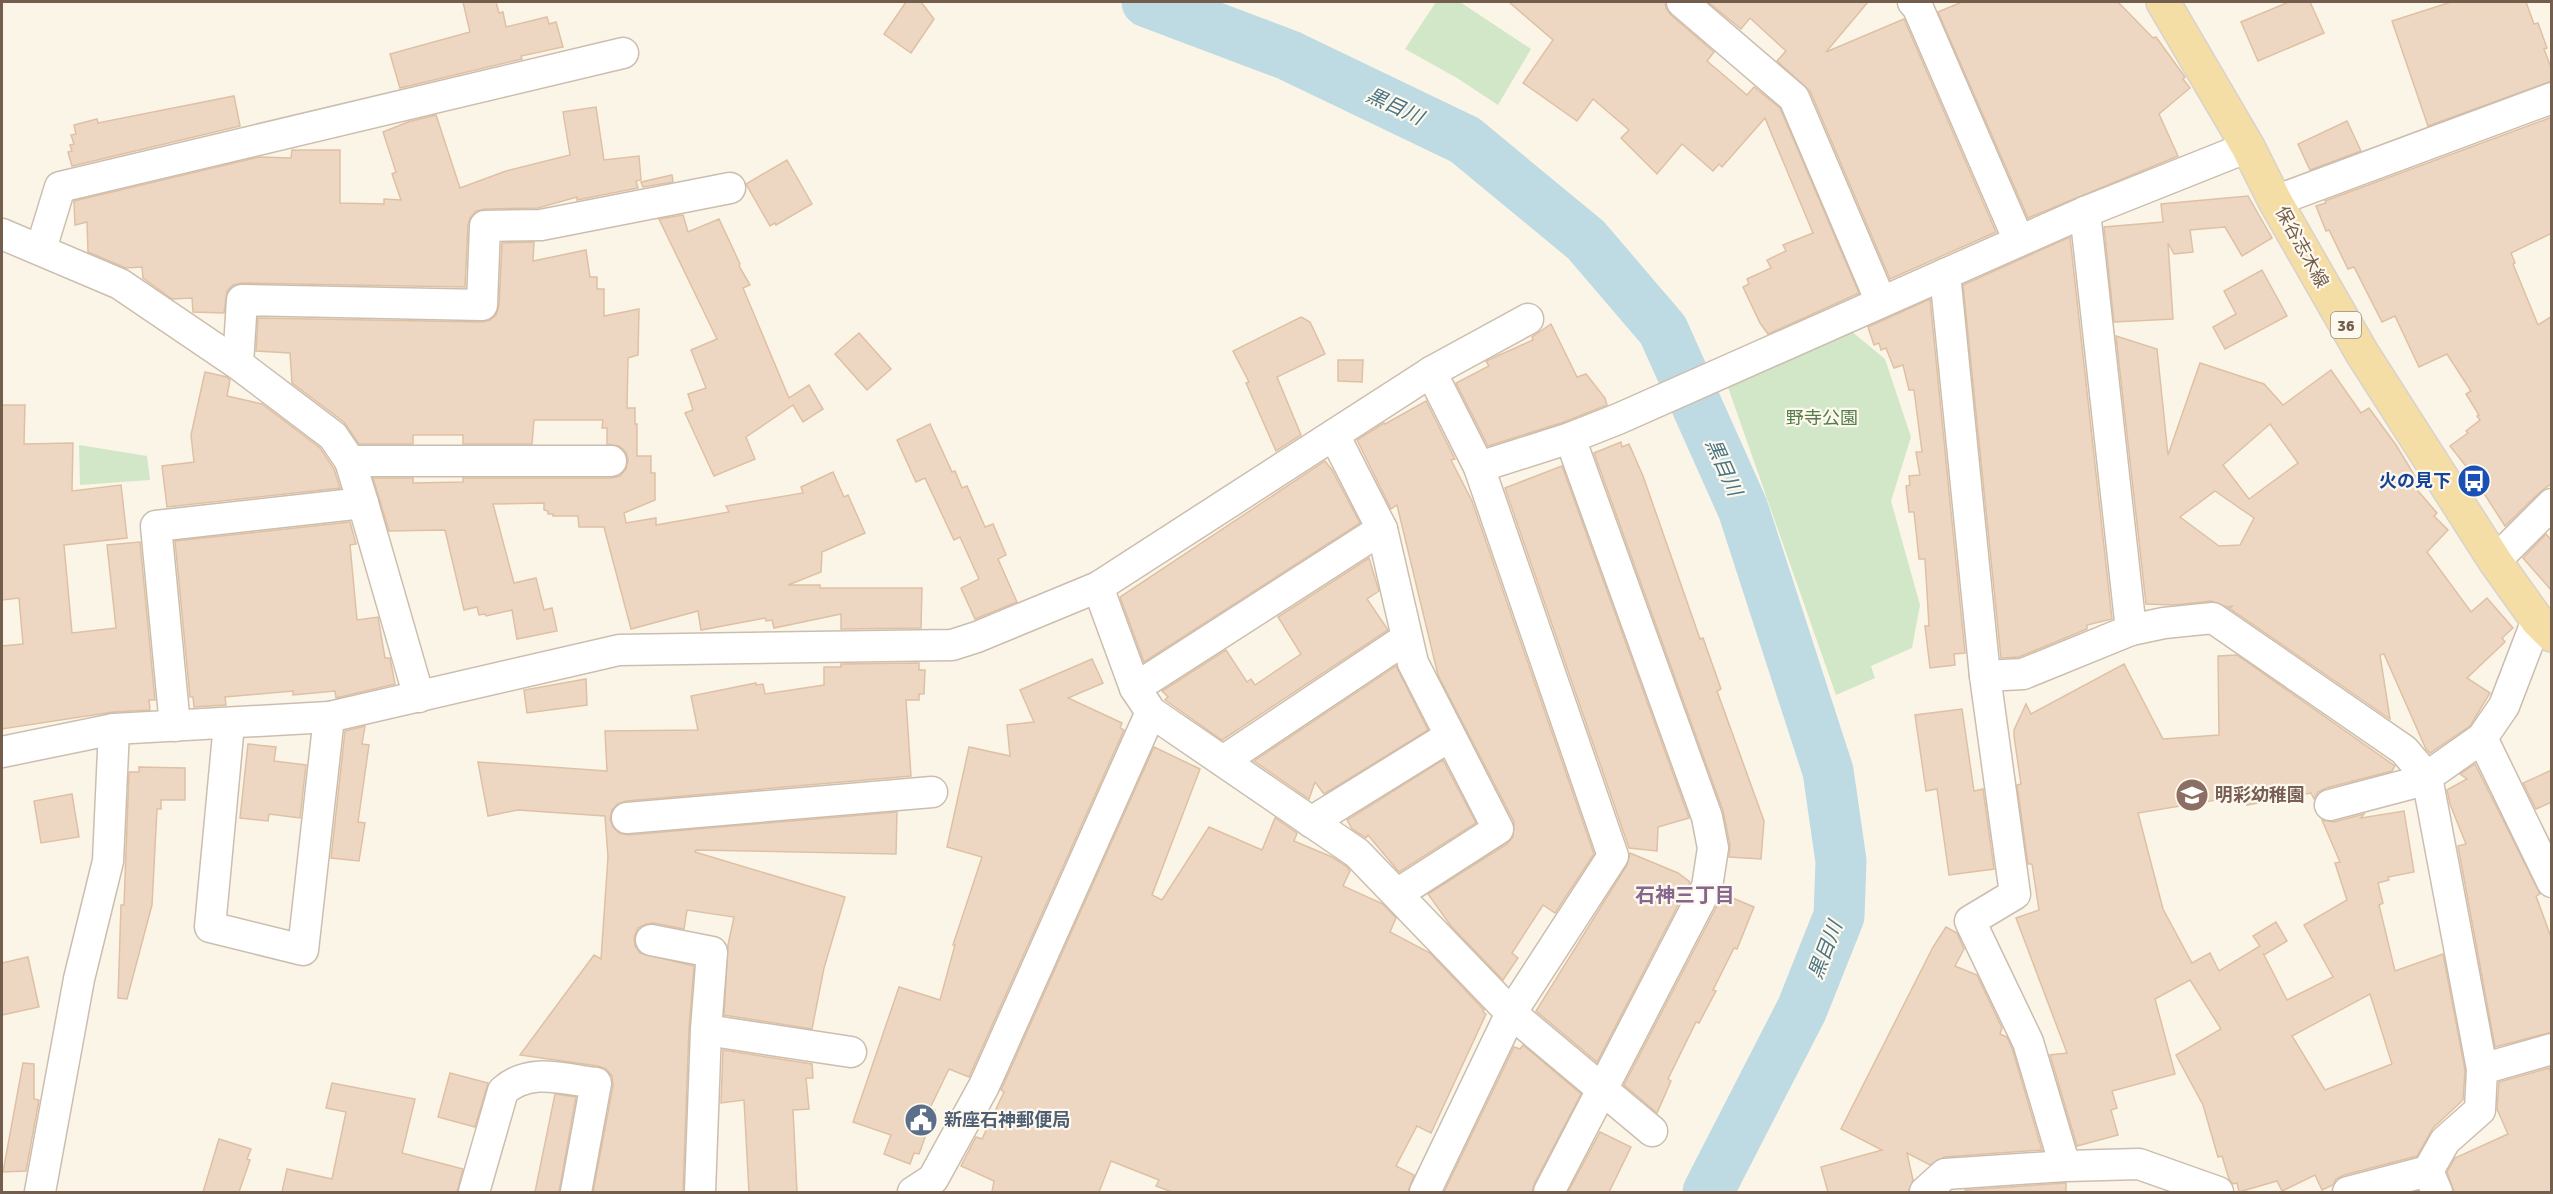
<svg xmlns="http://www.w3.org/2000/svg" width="2553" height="1194" viewBox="0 0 2553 1194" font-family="Signika,'Noto Sans JP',sans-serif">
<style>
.green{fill:#d1e7c7}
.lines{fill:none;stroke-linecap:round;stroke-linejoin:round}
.river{stroke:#bedae3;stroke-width:51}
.building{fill:#eed7c2;stroke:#dfc0a3;stroke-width:1.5;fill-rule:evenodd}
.street-casing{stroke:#ccbeaf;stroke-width:33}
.primary-casing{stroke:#d8d2cd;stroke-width:36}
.street{stroke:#fff;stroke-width:30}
.primary{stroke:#f4dea6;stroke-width:33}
.labels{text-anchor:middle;stroke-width:4.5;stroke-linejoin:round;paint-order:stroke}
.shield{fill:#fef9ee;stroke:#9d8c7e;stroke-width:1.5}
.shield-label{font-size:16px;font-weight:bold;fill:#735e4e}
.street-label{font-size:18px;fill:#735e4e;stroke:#fef9ee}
.park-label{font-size:18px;fill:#547d4a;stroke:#fef9ee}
.transit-label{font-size:18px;font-weight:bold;fill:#164399;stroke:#fef9ee;text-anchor:end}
.education-label{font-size:18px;font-weight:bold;fill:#785e54;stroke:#fef9ee;text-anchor:start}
.service-label{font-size:18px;font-weight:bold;fill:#4e5e75;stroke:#fef9ee;text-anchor:start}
.water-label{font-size:20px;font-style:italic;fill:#497484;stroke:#fef9ee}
.neighbourhood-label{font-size:20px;font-weight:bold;fill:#85668e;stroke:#fef9ee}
</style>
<rect width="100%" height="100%" fill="#fbf5e8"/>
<!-- green -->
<g class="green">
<path d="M1436,2H1460L1531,49L1498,105L1457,78L1405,49Z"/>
<path d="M1839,321L1885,359L1911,437L1891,501L1920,605L1912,648L1871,666L1875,678L1836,695L1723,373Z"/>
<path d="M79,445L147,456L150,480L80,485Z"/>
</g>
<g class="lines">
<!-- river -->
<path class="river" d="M1147,2L1288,55L1465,140L1586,240L1663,330L1743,509L1828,771L1841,861L1839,916L1802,1009L1708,1192"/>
</g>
<!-- building -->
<g class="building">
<path d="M463,2H496L499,13L503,12L506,27L547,17L549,24L556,22L563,47L521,56L522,59L400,88L390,54L470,32Z"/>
<path d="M906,2H921L934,19L911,53L884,34Z"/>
<path d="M1509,2H1665L1666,8L1671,15L1714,52L1707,61L1747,95L1754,87L1780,108L1859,293L1768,334L1760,323L1743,287L1749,284L1747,279L1771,268L1767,260L1786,251L1783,245L1813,233L1765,118L1722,167L1719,164L1713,171L1682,144L1657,174L1621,138L1629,130L1593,99L1577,121L1523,83L1553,40Z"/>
<path d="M1708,2H1868L1826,52L1904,19L1996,232L1890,279L1810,91L1777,61L1786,51L1750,18L1741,29Z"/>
<path d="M1962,2H2118L2153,38L2156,37L2185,77L2183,79L2190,88L2159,114L2178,156L2028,218L1938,12Z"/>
<path d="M2289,2H2310L2324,33L2258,61L2241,22Z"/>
<path d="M2451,2H2526L2534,24L2538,23L2547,48L2544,49L2552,70V81L2428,126L2392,21Z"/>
<path d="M234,96L240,126L72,166L68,152L72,151L70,145L74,144L71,135L76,134L74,125L97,119L98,123Z"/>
<path d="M596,107L604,160L639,156L641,180L636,181L638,188L577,200V197L538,208L485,209L476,211L470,218L468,225L465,287L242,283L233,285L227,291L224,313L193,312L192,298L172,299L143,278L142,267L126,268L88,252L87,222L75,225L74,201L259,157L291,158L292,150H340V203L384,204V199L401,200L392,174L396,172L383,132L408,122L436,115L460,188L506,171L570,155L563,112Z"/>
<path d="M2552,117V233L2511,253L2515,263L2513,264L2538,325L2552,316V483L2540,492L2505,526L2469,470L2450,446L2468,433L2466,431L2480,420L2477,416L2479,415L2466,394L2471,391L2447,354L2419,367L2395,316L2382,322L2354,267L2348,269L2329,230L2326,231L2316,206L2326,203L2325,201Z"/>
<path d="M2347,121L2361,151L2310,170L2298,144Z"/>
<path d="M787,160L812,204L776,225L775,223L770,226L746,184Z"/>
<path d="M672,175L673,182L643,187L641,182Z"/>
<path d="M2248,196L2272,238L2242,256L2225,227L2190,230L2193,252L2174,254L2168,243L2173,319L2114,322L2104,227L2163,222L2161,204Z"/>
<path d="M683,215L688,232L719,219L740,264L739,266L750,285L743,288L789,398L809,385L823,409L803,422L793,405L746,437L755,459L714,476L685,413L693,410L688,394L706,388L691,350L717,339L659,219Z"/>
<path d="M2070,237L2112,619L2087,625V629L2019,657L2001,658L1963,285Z"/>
<path d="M534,242L533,261L586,250L590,277H597V289H604V316L639,309L638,355L628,358L627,408H635V424H637V456H651V473H655V500L624,513L626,523L656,518V525L729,512L726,506L803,493L801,487L833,472L844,497L848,495L865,533L822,552L821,572L788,585H820V588H922L921,628L841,629V614L774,628L772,620L766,621L765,618L701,630L698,611L631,629L604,527H579L578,516H553V514H548V511L544,510V503L493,504L514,583L536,578L544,610L552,608L557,631L517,639L512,610L486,616L485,614L479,615L477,607L464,610L445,530L389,531L373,478H413V483L463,482V478H611L620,476L626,469L628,460L626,452L619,446L607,444V428H602L603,420H534L532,444H463V435H413V444H359L344,422L292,383L290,353L256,351L258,318L482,322L490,320L496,315L499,306L502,243Z"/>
<path d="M2262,270L2287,316L2225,349L2213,327L2236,314L2224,291Z"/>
<path d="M1930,299L1965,653L1954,654L1955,665L1930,668L1925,626H1929L1925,559H1919L1914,512H1909L1906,486L1910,485L1909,476L1920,475L1916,452H1922L1914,390H1909L1903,365L1894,368L1886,348L1881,350L1879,343L1874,345L1868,327Z"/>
<path d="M1301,317L1310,322L1325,354L1277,377L1301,435L1276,451L1246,383L1249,382L1233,351Z"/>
<path d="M1551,324L1577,377L1586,374L1605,398L1607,405L1564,422L1488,446L1456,383L1489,366L1486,361L1533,340L1532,337Z"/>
<path d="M859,333L891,369L867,390L835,354Z"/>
<path d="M2116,336L2157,349L2168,455L2200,363L2264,384L2283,405L2331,370L2361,413L2369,408L2396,445L2418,481L2413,485L2437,513L2434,516L2448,530L2427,552L2471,612L2487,598L2513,628L2502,638L2505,642L2467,678L2490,693L2470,726L2430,753L2426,749L2384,654L2380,655L2390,719L2229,608L2233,606L2227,607L2211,601L2175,605L2146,604ZM2270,424L2298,463L2249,499L2223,465ZM2215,491L2254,518L2240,545L2219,546L2180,517Z"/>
<path d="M1338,360H1363L1362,382L1338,381Z"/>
<path d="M205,372L227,377L230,380L227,396L262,404L320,448L334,469L340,488L167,507L162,466L194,462L191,435Z"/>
<path d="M1426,401L1455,459L1451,460L1472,501L1594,854L1555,913L1543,905L1512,953L1518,958L1503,980L1451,926L1428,894L1507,844L1513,837L1514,822L1438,675L1397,505L1391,509L1357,440L1384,423L1385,424Z"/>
<path d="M2,405H25L24,444L73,443L72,491L121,485L127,538L64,545L72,633L116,628L107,545L140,542L155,700H149L150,710L113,712L2,729V646L23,644L19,598L2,600Z"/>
<path d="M930,424L952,472L955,471L962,488L967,486L985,527L993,524L1006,555L998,559L1017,602L975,619L961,588L979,579L960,537L954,540L925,478L916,482L897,440Z"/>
<path d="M1621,442L1622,447L1629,444L1643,476L1700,639L1703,638L1721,689L1717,691L1764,821L1761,859L1729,857L1730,845L1723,811L1594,453Z"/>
<path d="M1325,461L1332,470L1360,523L1144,662L1120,597Z"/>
<path d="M1562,466L1689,818L1658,827L1657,851L1629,848L1505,488Z"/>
<path d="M350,522L356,544L350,545L357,620L378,617L385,658H390L395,684L336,698L335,691L293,695V691L225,697L226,705L194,707L193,697H190L175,541Z"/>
<path d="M2546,534L2552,541V591L2523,558Z"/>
<path d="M1369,558L1379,591L1367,599L1388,630L1222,740L1165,700L1168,697L1162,691L1226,650L1247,682L1251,679L1255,685L1301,654L1278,617Z"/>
<path d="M2237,655L2395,766L2392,771L2326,788L2318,792L2314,799L2311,793L2247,805L2246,795L2138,813L2163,909L2192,963L2210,953L2219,971L2260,946L2253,936L2276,922L2287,941L2264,955L2263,953L2287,1000L2333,977L2304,925L2347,900L2335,863L2340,862L2322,820L2334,822L2364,814L2361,818L2404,811L2414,872L2388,877L2389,880L2378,883L2383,903L2379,905L2395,971L2443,954L2465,1070L2463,1100L2433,1128L2417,1156L2344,1175L2336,1179L2333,1185L2322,1190L2315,1175L2282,1191L2277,1181L2239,1192L2237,1183L2233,1184L2229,1179L2222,1156L2218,1157L2203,1105L2176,1055L2221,1029L2190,980L2155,999L2175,1074L2112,1091L2117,1108L2111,1110L2118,1135L2077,1146L2050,1055L2067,1053L2016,918L2039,910L2032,864H2028L2017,785L2021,784L2014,736V730L2026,704L2031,714L2124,664L2163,739L2219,735L2218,656ZM2370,994L2392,1064L2325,1090L2292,1036Z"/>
<path d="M1092,659L1103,683L1068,698L1122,723L1120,728L1124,730L969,1077L949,1069L930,1108L935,1110L919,1154L914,1153L910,1164L884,1154L891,1135L853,1122L899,987L940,1000L955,945H953L982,857L947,847L969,747L1010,756L1007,725L1034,722L1020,690Z"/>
<path d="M919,663V670H925L924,694H919V700H906L911,776L626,801L618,804L612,810L610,819L613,827L619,833L628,835L897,812L896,854L696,850L695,852L845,897L824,968L812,1029L724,1015L728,945L734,917L687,910L684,929L654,923L646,924L638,928L634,937L635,946L640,953L694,966L689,1029L683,1192H593L613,1086L612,1076L606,1069L598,1066L520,1055L594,955L601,959L608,857L605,816L518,810L488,816L478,762L607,771L605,731L698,730L691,696L756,683V685L763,684L765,694L824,685V667H841V664Z"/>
<path d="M1396,666L1428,730L1324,794L1315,782L1309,799L1254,761Z"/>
<path d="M586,679L587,705L527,713L524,690Z"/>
<path d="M1962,709L1974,791L1983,789L1994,869L1949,875L1937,789L1926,791L1915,715Z"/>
<path d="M365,726L362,744L369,745L358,822L365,823L359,861L331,858L345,731Z"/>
<path d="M248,744L276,747L274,761L306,765L300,818L269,814L268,821L240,818Z"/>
<path d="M1154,747L1200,769L1152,895L1162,900L1209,827L1262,850L1275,818L1297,833L1294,841L1332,857L1346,866L1350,871L1343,886L1383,904L1396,918L1390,932L1430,953L1484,1010L1483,1012L1486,1014L1431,1133L1417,1126L1396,1166L1414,1175L1408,1192H1172L1156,1186L1159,1180L1111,1161L1099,1192H992L994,1181L961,1166L976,1137L982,1139L1004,1092L1001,1090Z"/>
<path d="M1443,760L1476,823L1399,872L1368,835L1366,838L1352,829L1347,820Z"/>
<path d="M2475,764L2540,894L2536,896L2552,940V1032L2495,1047L2458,846L2466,844L2450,804L2447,790L2467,779L2460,774Z"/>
<path d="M139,767L185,768V800H161V809H157L152,905L127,999L118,998L121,905H124L129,772H139Z"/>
<path d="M2552,770V802L2536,809L2523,783Z"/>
<path d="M72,794L79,837L41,843L34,801Z"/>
<path d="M1630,853L1678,873L1690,882L1597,1062L1536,1011L1627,865Z"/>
<path d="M1723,894L1754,907L1737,949L1734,948L1713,990L1716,991L1699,1023L1696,1022L1668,1079L1671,1081L1657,1113L1624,1085L1720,900L1722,901Z"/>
<path d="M1946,927L1957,933L1964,949L1955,966L1977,975L2002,1028L2000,1034L2007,1037L2012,1048L2042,1150L1944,1157L1930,1165L1907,1153L1913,1180L1908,1192H1828L1821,1167L1882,1150L1841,1129L1933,947Z"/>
<path d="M28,957L39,1007L2,1015V963Z"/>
<path d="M1523,1045L1581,1094L1534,1184L1532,1192H1444L1514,1047L1520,1049Z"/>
<path d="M723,1050L812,1064L813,1078H806L809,1109L793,1110L797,1192H749L744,1100L721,1103Z"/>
<path d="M23,1063L34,1064V1099L39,1100L26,1171L3,1172Z"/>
<path d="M2549,1068L2552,1075V1192H2454L2447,1172L2455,1158L2508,1134L2497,1109L2499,1082Z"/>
<path d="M450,1073L488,1083L475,1127L438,1117Z"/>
<path d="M332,1083L415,1099L402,1153L463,1169L457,1192H282L287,1169L332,1179L346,1112L326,1108Z"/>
<path d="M555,1094L576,1097L559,1192H535Z"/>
<path d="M1600,1132L1631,1147L1609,1192H1568Z"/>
<path d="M219,1139L251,1149L247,1159L250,1160L239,1192H203Z"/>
<path d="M2066,1183V1192H1965V1190Z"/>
</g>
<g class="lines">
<!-- street casing -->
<g class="street-casing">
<g id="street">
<path d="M1682,2L1794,98L1881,302"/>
<path d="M1913,2L1918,8L2019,241"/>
<path d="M2275,201L2552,98"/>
<path d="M2085,212L2131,630"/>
<path d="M2,234L120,284L238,364L333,436L350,461L363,503L419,697"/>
<path d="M41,249L60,187L623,53"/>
<path d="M1945,274L1985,676L2015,894L1970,921L2028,1042L2065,1166"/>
<path d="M238,364L242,300L482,305L485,226L541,225L730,188"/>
<path d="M1334,435L1382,529L1413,663L1498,829L1397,894"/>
<path d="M350,461H611"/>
<path d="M1479,467L1570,438L1618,419L2085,212L2248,147"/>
<path d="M2495,561L2552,504"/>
<path d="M1985,676L2023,674L2131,630L2164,623L2213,618L2404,750L2427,777L2482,1069"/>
<path d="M1135,688L1382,529"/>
<path d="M1151,712L1357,853L1511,1013L1652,1131"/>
<path d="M229,724L210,927L303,950L329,717"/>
<path d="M175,726L156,526L363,503"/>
<path d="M2482,738L2552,882"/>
<path d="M2,752L114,729L329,717L619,650L952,645L977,637L1098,587L1431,372L1528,319"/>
<path d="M1223,761L1407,638"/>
<path d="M2330,805L2421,781L2482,738L2504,706L2537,620"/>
<path d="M627,818L932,792"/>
<path d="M1311,822L1450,736"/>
<path d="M651,940L712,952L706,1030L700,1192"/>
<path d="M706,1030L851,1052"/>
<path d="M40,1192L79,979L108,861L114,729"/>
<path d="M474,1192L503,1091C530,1067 563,1079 596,1083L576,1192"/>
<path d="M913,1192L933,1179L984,1086L1151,712L1135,688L1098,587"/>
<path d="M1425,1192L1511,1013L1613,856L1479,467L1431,372"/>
<path d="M1549,1192L1707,887L1713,848L1707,817L1570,438"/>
<path d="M1925,1192L1945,1174L2065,1166L2139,1164L2218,1192"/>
<path d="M2348,1192L2428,1171"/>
<path d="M2437,1192L2428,1171L2445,1141L2480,1110L2482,1069L2552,1049"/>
</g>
</g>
<!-- primary casing -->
<g class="primary-casing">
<path id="primary" d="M2163,2L2248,147L2275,201L2362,353L2495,561L2537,620L2552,635"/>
</g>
<!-- street -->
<use href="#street" class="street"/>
<!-- primary -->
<use href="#primary" class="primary"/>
</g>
<!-- icons -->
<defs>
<g id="bus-disc" transform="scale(1.725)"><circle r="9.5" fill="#1a4fb4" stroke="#fef9ee"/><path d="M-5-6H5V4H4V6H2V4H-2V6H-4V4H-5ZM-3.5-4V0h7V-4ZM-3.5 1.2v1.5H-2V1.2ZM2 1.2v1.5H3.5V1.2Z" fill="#fff"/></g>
<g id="school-disc" transform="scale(1.725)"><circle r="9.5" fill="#8d6e63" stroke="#fef9ee"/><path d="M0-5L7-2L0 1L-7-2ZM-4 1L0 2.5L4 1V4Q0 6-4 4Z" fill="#fff"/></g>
<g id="civic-disc" transform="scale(1.725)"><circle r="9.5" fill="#5c6f8a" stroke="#fef9ee"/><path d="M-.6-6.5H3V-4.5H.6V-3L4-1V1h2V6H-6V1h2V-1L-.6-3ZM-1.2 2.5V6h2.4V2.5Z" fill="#fff"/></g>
</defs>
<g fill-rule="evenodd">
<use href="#bus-disc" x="2474" y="481"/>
<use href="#school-disc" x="2192" y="795"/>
<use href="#civic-disc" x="921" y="1120"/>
</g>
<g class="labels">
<!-- shield labels -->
<rect class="shield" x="2331" y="312" width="30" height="26" rx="4.5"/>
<g class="shield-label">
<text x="2346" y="331">36</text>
</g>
<!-- street labels -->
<g class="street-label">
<text transform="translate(2302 247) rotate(61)" y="6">保谷志木線</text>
</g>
<!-- park labels -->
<g class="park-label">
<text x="1822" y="424">野寺公園</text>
</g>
<!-- transit labels -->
<g class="transit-label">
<text x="2451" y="487">火の見下</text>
</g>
<!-- education labels -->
<g class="education-label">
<text x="2215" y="801">明彩幼稚園</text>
</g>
<!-- service labels -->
<g class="service-label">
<text x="944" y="1126">新座石神郵便局</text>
</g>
<!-- water labels -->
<g class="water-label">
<text transform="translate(1395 106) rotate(25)" y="7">黒目川</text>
<text transform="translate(1724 467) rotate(66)" y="7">黒目川</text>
<text transform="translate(1825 950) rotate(-69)" y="7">黒目川</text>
</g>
<!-- neighbourhood labels -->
<g class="neighbourhood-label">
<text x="1685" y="902">石神三丁目</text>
</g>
</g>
<!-- border -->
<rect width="2553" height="1194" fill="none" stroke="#735e4e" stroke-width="6"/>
</svg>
